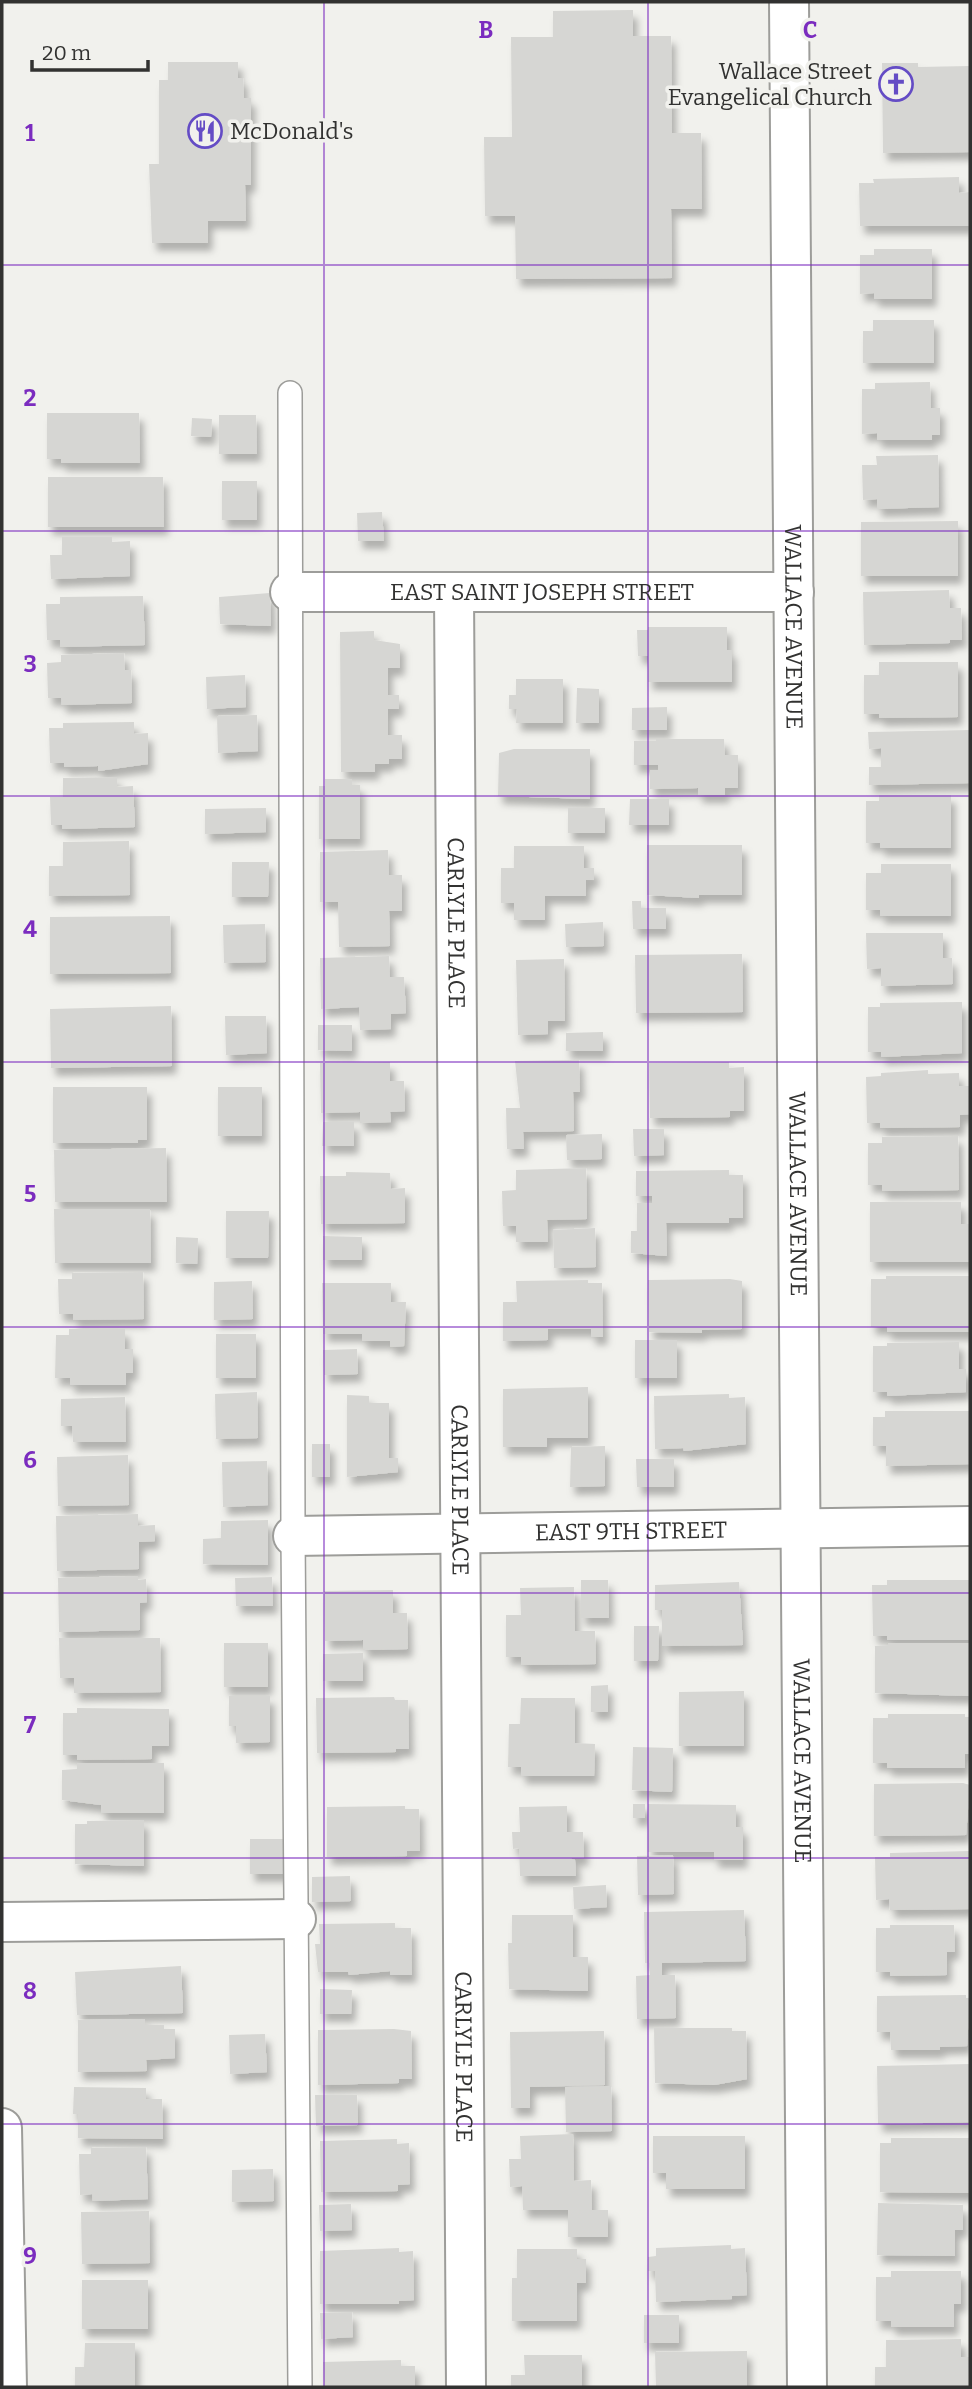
<svg xmlns="http://www.w3.org/2000/svg" width="972" height="2389" viewBox="0 0 972 2389" font-family="Bitter,serif">
<style>
.building{fill:#d6d6d3;filter:url(#shadow)}
.lines{fill:none;stroke-linecap:round;stroke-linejoin:round}
.lane-casing{stroke:#9d9d9a;stroke-width:26}
.street-casing{stroke:#9d9d9a;stroke-width:42}
.secondary-casing{stroke:#9d9d9a;stroke-width:42}
.lane{stroke:#fff;stroke-width:23}
.street{stroke:#fff;stroke-width:38}
.secondary{stroke:#fff;stroke-width:38}
.grid{fill:none;stroke:#7b2cbf;stroke-width:2;stroke-opacity:0.55}
.labels{text-anchor:middle;stroke-width:7;stroke-linejoin:round;paint-order:stroke}
.poi-label{font-size:23px;fill:#323231;stroke:#f1f1ed;text-anchor:end}
.street-label{font-size:23px;fill:#323231;stroke:#f1f1ed}
.grid-label{font-size:23px;text-anchor:middle;font-weight:bold;fill:#7b2cbf;stroke:#f1f1ed;stroke-width:7;stroke-linejoin:round;paint-order:stroke}
</style>
<defs>
<filter id="shadow"><feDropShadow dx="4.5" dy="8" stdDeviation="3.5" flood-color="#0004"/></filter>
</defs>
<rect width="100%" height="100%" fill="#f1f1ed"/>
<!-- building -->
<g class="building">
<path d="M633,10V36H671L672,133H701L702,209H671L672,278L516,279L515,216H485L484,137H512L511,37H553V11Z"/>
<path d="M168,62H238V78H243L244,98H251V185H245L246,221H208V243H152L149,164H159V80H168Z"/>
<path d="M882,63H918V67L970,66V152L883,153Z"/>
<path d="M959,177V193L970,192V226H860L859,183H874L873,179Z"/>
<path d="M874,249H932V299H874V293L860,294V255H874Z"/>
<path d="M873,320H934V363H863V331H873Z"/>
<path d="M930,382L931,408H940V435H932V440H877V433L862,434V389H875V383Z"/>
<path d="M47,413H139L140,463H61V459H47Z"/>
<path d="M219,415H256L257,454H219Z"/>
<path d="M192,418L212,419L211,437L191,436Z"/>
<path d="M938,455L939,507L877,509V499L863,500L862,465H877L876,456Z"/>
<path d="M48,477H163L164,527H48Z"/>
<rect x="222" y="481" width="35" height="39"/>
<path d="M382,512L384,541H358L357,513Z"/>
<path d="M958,521V576H861V522Z"/>
<path d="M62,537H112V542L130,541V576L51,579L50,555H62Z"/>
<path d="M949,590L950,608H961L962,640H950V643L864,645L863,592Z"/>
<path d="M270,593L271,626L220,624L219,597Z"/>
<path d="M143,596L145,645L60,647V640H47L46,604H60V597Z"/>
<path d="M648,627H727V650H732V682H648V656H638L637,630H648Z"/>
<path d="M374,631V640L400,644V668H388V695H399V709H388V735H402V759H389V764H375V772H341L340,632Z"/>
<path d="M124,653L125,670H131L132,703L62,705L61,698H48L47,663L61,662V655Z"/>
<path d="M879,662H958V717L879,718V714H864V675H879Z"/>
<path d="M245,675L246,707L207,709L206,677Z"/>
<path d="M516,679H563V723H516L517,709H509V695H516Z"/>
<path d="M577,688L599,689V723H576Z"/>
<path d="M667,707V730H632V708Z"/>
<path d="M257,715L258,751L218,753L217,716Z"/>
<path d="M134,722V734L148,733V764L98,771V766L64,767V763H50L49,728H63V723Z"/>
<path d="M970,730V783L869,785V767H881V748L869,749L868,732Z"/>
<path d="M656,739H724L725,755H738V788H725V795H698V788L650,789V770H658V765H634V741H656Z"/>
<path d="M514,749H590V799L498,796L499,753Z"/>
<path d="M117,777V787L133,786L135,827L62,829V825H51L50,797H63V778Z"/>
<path d="M325,779H352V785H360V839H319V786H325Z"/>
<path d="M879,795H951V848H880V843H866V801H879Z"/>
<path d="M630,799H669V825H629Z"/>
<path d="M266,808V832L205,834V809Z"/>
<rect x="568" y="808" width="37" height="25"/>
<path d="M129,841L130,895L49,896V866H63V842Z"/>
<path d="M647,845H742V895H699V898L647,895Z"/>
<path d="M514,846H584V868H594V880H586V896H545V920H514V903H501V868H514Z"/>
<path d="M388,850L389,875H402V911H389L390,946L339,947L338,902H320V852Z"/>
<path d="M232,862H269L268,897H232Z"/>
<path d="M881,864H951V916H880V910H866V873H881Z"/>
<path d="M632,901H641V908H666V929H633Z"/>
<path d="M170,916L171,973L50,974V917Z"/>
<path d="M603,922L604,946L566,947L565,924Z"/>
<path d="M265,924L266,962L224,963L223,925Z"/>
<path d="M866,933H943V958H952L953,984L881,986V968L867,969Z"/>
<path d="M742,954L743,1012L636,1013L635,955Z"/>
<path d="M389,956L390,977H404L406,1013L391,1014V1029L360,1030L359,1007L321,1009L320,958Z"/>
<path d="M564,959L565,1021H548V1034L518,1035L516,960Z"/>
<path d="M962,1002V1053L881,1057V1052H868V1007H880V1003Z"/>
<path d="M171,1006L172,1066L51,1068L50,1009Z"/>
<path d="M225,1016H266L267,1053L226,1055Z"/>
<path d="M318,1025H352V1051L318,1050Z"/>
<path d="M603,1032V1051H566V1033Z"/>
<path d="M579,1060L580,1092H573L574,1131L523,1132L524,1149H507L506,1108H520L515,1061Z"/>
<path d="M390,1062V1081H404L405,1111L390,1112L391,1122L360,1123V1112L321,1113L320,1063Z"/>
<path d="M729,1062V1068L744,1067V1111H730V1117L650,1118L649,1063Z"/>
<path d="M928,1070V1074L959,1073V1086H969L970,1114L960,1115V1127L880,1128V1123H867L866,1077L881,1076V1073Z"/>
<path d="M53,1087H147V1140H138V1143H53Z"/>
<rect x="218" y="1087" width="44" height="49"/>
<path d="M323,1122H354V1146H322Z"/>
<path d="M633,1129H664V1155L634,1156Z"/>
<path d="M602,1134V1159L567,1160L566,1135Z"/>
<path d="M958,1136L959,1190L882,1191V1185H868V1143H882V1137Z"/>
<path d="M166,1148L167,1202H55L54,1150Z"/>
<path d="M586,1168L587,1219L547,1220L548,1242H516V1226H503L502,1191L516,1190V1170Z"/>
<path d="M729,1170V1175H743V1218H729V1223H666L667,1256L631,1253V1231H637V1203H652V1196H636V1171Z"/>
<path d="M346,1172L390,1173L391,1189L405,1188V1223L321,1224L320,1176H346Z"/>
<path d="M870,1202H961V1224H970V1262H870Z"/>
<path d="M54,1209H150L151,1263H55Z"/>
<path d="M226,1211H269L268,1258H226Z"/>
<path d="M595,1228L596,1267L554,1268L553,1230Z"/>
<path d="M323,1236L362,1237V1260H323Z"/>
<path d="M176,1237L198,1238L197,1264L176,1263Z"/>
<path d="M143,1272L144,1319L73,1320V1314H59L58,1279H72V1273Z"/>
<path d="M886,1276H970V1332H887V1327H871V1279H886Z"/>
<path d="M730,1279L742,1281V1329L702,1330V1333L649,1332L648,1280Z"/>
<path d="M588,1280V1283H602L603,1337H591V1329H548V1340L503,1341V1302H517L516,1281Z"/>
<path d="M252,1281L253,1319L214,1320V1282Z"/>
<path d="M322,1283H391V1302H406L404,1346L390,1347V1341H362V1334H323Z"/>
<path d="M69,1329H125V1349H133V1373H126V1385H70V1378H55L56,1335H69Z"/>
<rect x="216" y="1334" width="40" height="44"/>
<rect x="635" y="1340" width="42" height="38"/>
<path d="M959,1342V1369H966V1392L887,1396V1392H873V1346H887V1343Z"/>
<path d="M357,1349L358,1374L324,1375L323,1350Z"/>
<path d="M588,1387V1438H547V1447H503V1389Z"/>
<path d="M257,1392L258,1438L216,1439L215,1394Z"/>
<path d="M729,1394V1398L745,1397L746,1444L684,1451L683,1448L655,1449L654,1396Z"/>
<path d="M347,1395L369,1396V1403H389V1458H398V1472L347,1477Z"/>
<path d="M125,1397L126,1442H73L72,1426H61V1399Z"/>
<path d="M885,1411H970V1464L886,1466V1446H873V1417H885Z"/>
<rect x="312" y="1444" width="18" height="33"/>
<path d="M605,1446V1486L570,1487L571,1447Z"/>
<path d="M128,1455L129,1505L58,1506L57,1457Z"/>
<path d="M636,1459H674V1487H637Z"/>
<path d="M267,1461L268,1505L223,1507L222,1462Z"/>
<path d="M138,1514V1526L155,1525V1541L139,1542V1569L57,1571L56,1516Z"/>
<path d="M268,1520V1565L203,1564V1539L221,1538V1521Z"/>
<path d="M138,1576V1580L146,1579L147,1602L140,1603V1630L59,1632L58,1578Z"/>
<path d="M272,1577L273,1606H236L235,1578Z"/>
<path d="M581,1580H608L609,1618H581Z"/>
<path d="M887,1580H970V1640H887V1636H873L872,1585H887Z"/>
<path d="M739,1582L743,1645L662,1646V1610H655V1585Z"/>
<path d="M574,1587L575,1631H595L596,1664L521,1665V1657H506V1615H521L520,1588Z"/>
<path d="M393,1590V1613H407L408,1649L363,1650V1640L325,1641L324,1591Z"/>
<path d="M634,1626H659L658,1661H634Z"/>
<path d="M59,1638H160L161,1692L74,1693V1678H60Z"/>
<rect x="224" y="1643" width="44" height="44"/>
<path d="M888,1643H969L970,1696L875,1693V1646H888Z"/>
<path d="M363,1653V1681H323V1654Z"/>
<path d="M608,1685V1712H591V1686Z"/>
<path d="M744,1691V1746H679V1692Z"/>
<path d="M229,1696H270V1742L236,1743V1726H229Z"/>
<path d="M394,1697L395,1700H408L409,1749H396V1752L317,1753L316,1698Z"/>
<path d="M521,1698H575V1743L595,1744L594,1776H521V1767H508L509,1724H520Z"/>
<path d="M77,1708L169,1709V1746H152V1759L77,1760V1755H63V1713H77Z"/>
<path d="M888,1714H965V1717H970V1754H965V1768H887V1763H873V1718H888Z"/>
<path d="M633,1747L673,1748L672,1792L632,1790Z"/>
<path d="M77,1763H164V1813H101V1805L62,1800V1770L77,1769Z"/>
<path d="M963,1783L970,1785L966,1835L874,1836V1784Z"/>
<rect x="633" y="1804" width="12" height="14"/>
<path d="M648,1804L736,1805V1827H743V1860H714V1852H648Z"/>
<path d="M405,1806V1809H419L420,1851H407V1856L327,1857V1807Z"/>
<path d="M567,1806V1832H583L584,1858H569L575,1860L576,1876H520L519,1848L513,1849L512,1832H520L519,1807Z"/>
<path d="M144,1820V1866L75,1864V1824H87V1821Z"/>
<rect x="250" y="1839" width="37" height="35"/>
<path d="M970,1851V1909L890,1910L889,1899L876,1900L875,1857H890V1853Z"/>
<path d="M673,1855L674,1894L638,1895L637,1856Z"/>
<path d="M350,1876L351,1901L312,1902V1877Z"/>
<path d="M606,1885L607,1907L574,1909L573,1887Z"/>
<path d="M744,1910L746,1961L662,1963V1975H675L676,2018L637,2019L636,1976L650,1975V1963H645L644,1912Z"/>
<path d="M512,1915H573V1957H588V1991L509,1989L508,1943H512Z"/>
<path d="M395,1923V1928H411L412,1975H390V1971L349,1975L348,1972H318L315,1944H320L319,1924Z"/>
<path d="M890,1925H954L955,1952H947V1975L890,1976V1972H876V1928H890Z"/>
<path d="M181,1966L183,2013L77,2015L75,1972Z"/>
<path d="M320,1989L352,1990L351,2014H320Z"/>
<path d="M966,1995V1998H970L967,2046L940,2047V2050H891L890,2032H877V1996Z"/>
<path d="M145,2019V2025H164V2029H175V2058L146,2060L147,2071L78,2072V2020Z"/>
<path d="M654,2028H732V2031H746L747,2079L714,2085L655,2083Z"/>
<path d="M394,2029L411,2031L412,2079H399V2083L318,2085V2030Z"/>
<path d="M604,2031L605,2085L530,2087V2108H511L510,2032Z"/>
<path d="M265,2034L267,2072L230,2074L229,2035Z"/>
<path d="M970,2064V2122L878,2124L877,2066Z"/>
<path d="M611,2086L612,2131L566,2132L565,2087Z"/>
<path d="M74,2087L146,2088V2099H162L163,2139L78,2138V2114H73Z"/>
<path d="M315,2095H357L358,2125L316,2126Z"/>
<path d="M573,2134L574,2181L591,2180L592,2210H608V2237H568V2210H523L522,2186L510,2187L509,2159H521L520,2136Z"/>
<path d="M653,2136H745V2189H666V2173H653Z"/>
<path d="M891,2138H970V2193L880,2192V2143H891Z"/>
<path d="M397,2139V2144L409,2143L410,2184L398,2185V2191L321,2192L320,2141Z"/>
<path d="M146,2147L148,2199L93,2201L92,2194L80,2195L79,2154H91V2148Z"/>
<path d="M273,2169L274,2201L232,2202V2170Z"/>
<path d="M878,2203L963,2205V2230H955V2256L877,2255Z"/>
<path d="M351,2204L352,2230L320,2231L319,2205Z"/>
<path d="M149,2211L150,2263L82,2264L81,2212Z"/>
<path d="M731,2245V2249L745,2248L747,2295L732,2296V2299L656,2302L655,2271H648V2257L656,2256V2248Z"/>
<path d="M399,2248V2252L413,2251L414,2300L399,2301V2304H320V2251Z"/>
<path d="M517,2249H577V2259H586V2283H577V2321H512V2278H517Z"/>
<path d="M891,2271H961V2304H954V2327H891V2321H876V2277H891Z"/>
<rect x="82" y="2280" width="66" height="49"/>
<path d="M352,2312L353,2337L321,2339L320,2313Z"/>
<rect x="644" y="2315" width="35" height="28"/>
<path d="M961,2339V2357H970V2387H875V2367H886V2340Z"/>
<path d="M85,2343H135V2387H75V2367H84Z"/>
<path d="M747,2351V2387H656L655,2352Z"/>
<path d="M524,2355H582V2387H511V2375H525Z"/>
<path d="M401,2360V2366H415V2387H324L323,2362Z"/>
</g>
<g class="lines">
<!-- lane casing -->
<g class="lane-casing">
<path id="lane" d="M290,393L293,1536L300,2387"/>
</g>
<!-- street casing -->
<g class="street-casing">
<g id="street">
<path id="s1" d="M789,2L807,2387"/>
<path id="s2" d="M290,592H794"/>
<path id="s3" d="M454,594L466,2387"/>
<path id="s4" d="M293,1536L970,1526"/>
<path d="M2,1922L296,1919"/>
</g>
</g>
<!-- secondary casing -->
<g class="secondary-casing">
<path id="secondary" d="M2,2128L7,2387"/>
</g>
<!-- lane -->
<use href="#lane" class="lane"/>
<!-- street -->
<use href="#street" class="street"/>
<!-- secondary -->
<use href="#secondary" class="secondary"/>
</g>
<!-- grid -->
<path class="grid" d="M324,2V2387M648,2V2387M2,265H970M2,531H970M2,796H970M2,1062H970M2,1327H970M2,1593H970M2,1858H970M2,2124H970"/>
<!-- icons -->
<defs>
<g id="church-ring" transform="scale(1.75)"><circle r="9.5" fill="#f1f1ed" stroke="#644cc5" stroke-width="1.5"/><path d="M-1.2-6h2.4v3.5h3.3v2.4h-3.3V6h-2.4V-.1h-3.3v-2.4h3.3Z" fill="#644cc5"/></g>
<g id="restaurant-ring" transform="scale(1.75)"><circle r="9.5" fill="#f1f1ed" stroke="#644cc5" stroke-width="1.5"/><path d="M-5-6h1v4h1v-4h1v4h1v-4h1v5L-1.5 .5V6h-2V.5L-5-1ZM5-6V6H3V1.5H1.5Q1.5-4 5-6Z" fill="#644cc5"/></g>
</defs>
<g fill-rule="evenodd">
<use href="#church-ring" x="896" y="84"/>
<use href="#restaurant-ring" x="205" y="131"/>
</g>
<g class="labels">
<!-- poi labels -->
<g class="poi-label">
<text x="872" y="79">Wallace Street<tspan x="872" dy="26">Evangelical Church</tspan></text>
<text x="230" y="139" text-anchor="start">McDonald's</text>
</g>
<!-- street labels -->
<g class="street-label">
<text dy="8" stroke="none"><textPath href="#s2" startOffset="252">EAST SAINT JOSEPH STREET</textPath></text>
<text dy="8" stroke="none"><textPath href="#s1" startOffset="625">WALLACE AVENUE</textPath></text>
<text dy="8" stroke="none"><textPath href="#s3" startOffset="329">CARLYLE PLACE</textPath></text>
<text dy="8" stroke="none"><textPath href="#s1" startOffset="1192">WALLACE AVENUE</textPath></text>
<text dy="8" stroke="none"><textPath href="#s3" startOffset="896">CARLYLE PLACE</textPath></text>
<text dy="8" stroke="none"><textPath href="#s4" startOffset="338">EAST 9TH STREET</textPath></text>
<text dy="8" stroke="none"><textPath href="#s1" startOffset="1759">WALLACE AVENUE</textPath></text>
<text dy="8" stroke="none"><textPath href="#s3" startOffset="1463">CARLYLE PLACE</textPath></text>
</g>
</g>
<g class="grid-label">
<text x="486" y="38">B</text>
<text x="810" y="38">C</text>
<text x="30" y="141">1</text>
<text x="30" y="406">2</text>
<text x="30" y="672">3</text>
<text x="30" y="937">4</text>
<text x="30" y="1202">5</text>
<text x="30" y="1468">6</text>
<text x="30" y="1733">7</text>
<text x="30" y="1999">8</text>
<text x="30" y="2264">9</text>
</g>
<!-- border -->
<rect width="972" height="2389" fill="none" stroke="#323231" stroke-width="7"/>
<!-- scale -->
<path d="M32 60v10h116v-10" fill="none" stroke="#323231" stroke-width="3.5"/>
<text x="42" y="60" font-size="21" fill="#323231" stroke="#f1f1ed" stroke-width="5" paint-order="stroke">20 m</text>
</svg>
